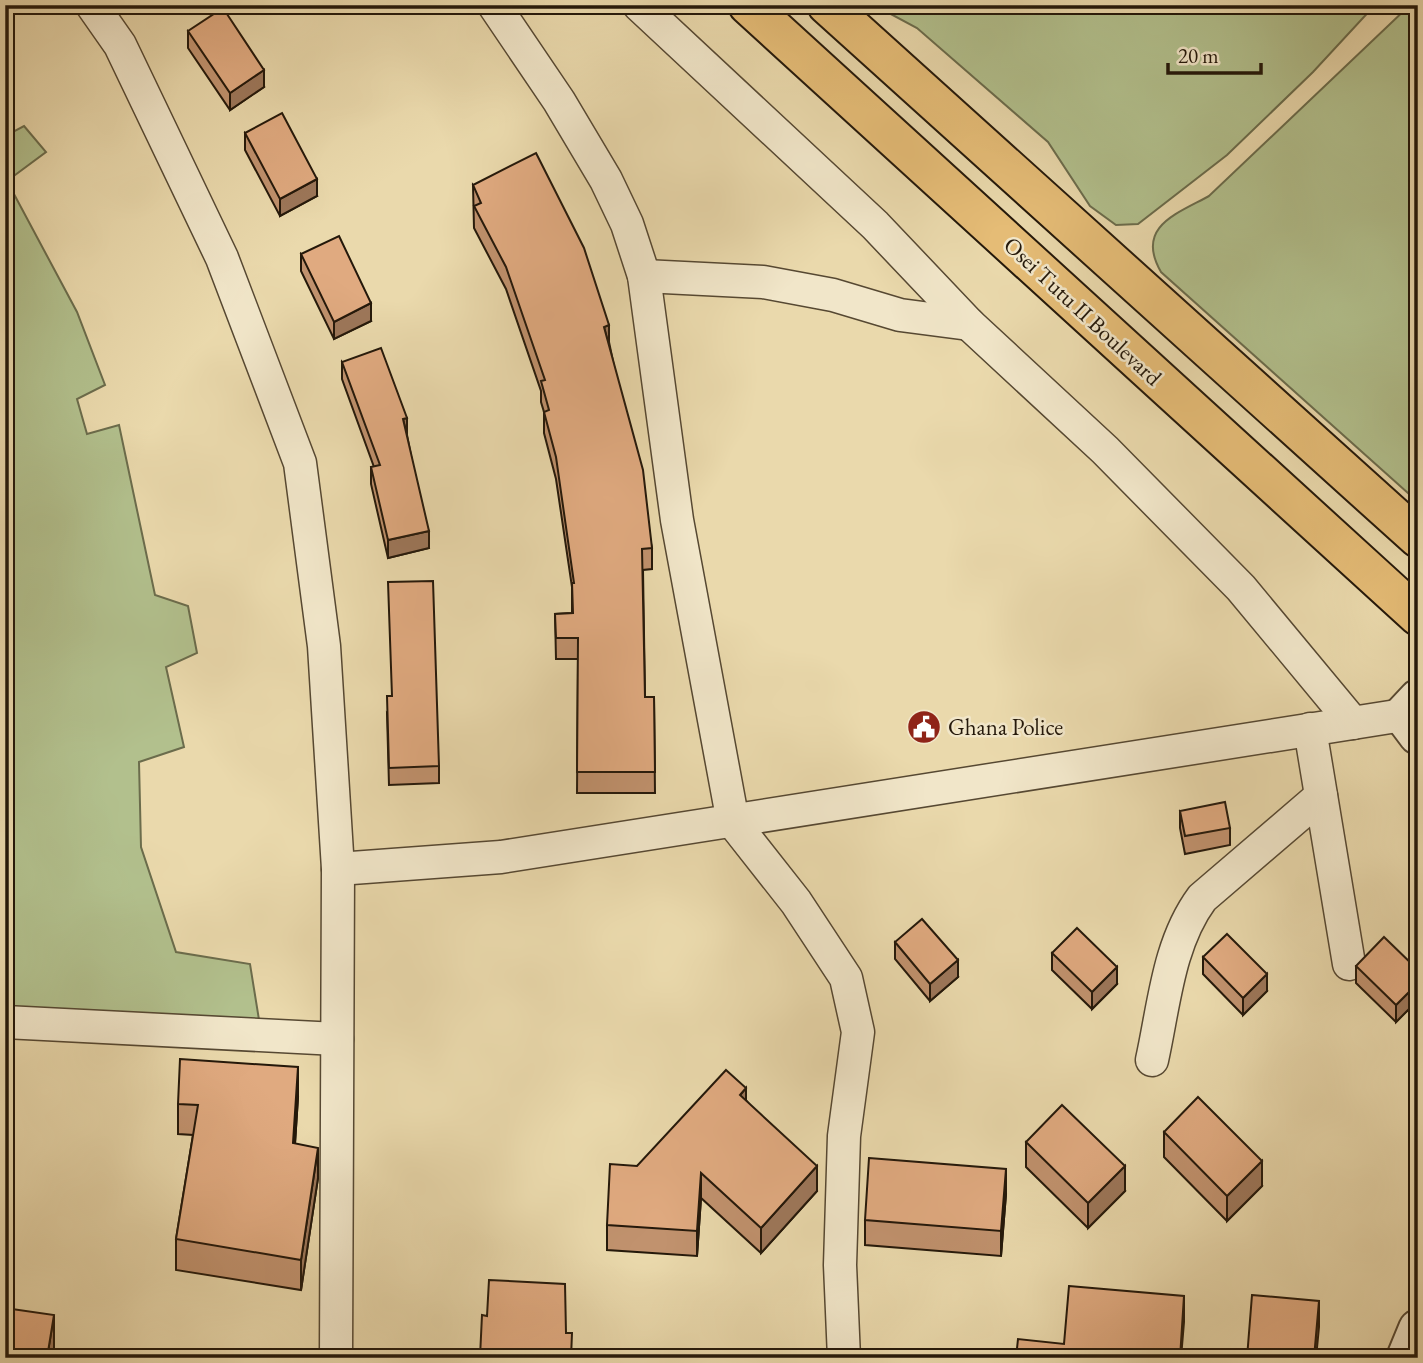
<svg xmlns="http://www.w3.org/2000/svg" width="1423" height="1363" viewBox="0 0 1423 1363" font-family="'EB Garamond',serif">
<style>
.green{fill:#b2c08d;stroke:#6b6c4c;stroke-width:2}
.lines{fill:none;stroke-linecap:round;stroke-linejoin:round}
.minor-casing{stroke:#564832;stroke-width:35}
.tertiary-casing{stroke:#564832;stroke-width:42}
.trunk-casing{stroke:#24180a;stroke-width:42}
.minor{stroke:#f1e6c9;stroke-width:32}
.tertiary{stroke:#f1e6c9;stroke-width:38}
.trunk{stroke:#e5bc76;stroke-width:38}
.wall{fill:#c1926e;stroke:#24180a;stroke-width:2}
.shaded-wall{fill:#9d775a;stroke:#24180a;stroke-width:2}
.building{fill:#e0aa80;stroke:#24180a;stroke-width:2}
.labels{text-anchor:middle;stroke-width:5;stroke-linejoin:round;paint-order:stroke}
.street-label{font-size:23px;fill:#24180a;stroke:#f1e6c9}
.poi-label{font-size:23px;fill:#24180a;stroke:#f1e6c9;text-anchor:start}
</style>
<rect width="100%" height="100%" fill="#ead9ac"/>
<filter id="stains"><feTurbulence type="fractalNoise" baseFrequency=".00286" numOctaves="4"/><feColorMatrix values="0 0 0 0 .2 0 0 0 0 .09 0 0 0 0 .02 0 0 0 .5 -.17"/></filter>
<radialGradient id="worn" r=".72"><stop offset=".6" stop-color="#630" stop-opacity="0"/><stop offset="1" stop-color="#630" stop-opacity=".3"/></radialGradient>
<!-- green -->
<g class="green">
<path d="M874,5H1375L1313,72L1227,155L1138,224L1116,225L1090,206L1048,142L917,28Z"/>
<path d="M1410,5H1418V502L1161,272C1135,227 1176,214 1209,196Z"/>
<path d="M24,126L46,152L7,181L77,312L105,385L77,399L87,434L119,425L155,595L188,606L197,653L166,667L184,747L139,762L141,847L176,952L250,964L260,1026L5,1013V136Z"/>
</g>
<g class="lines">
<!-- minor casing -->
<g class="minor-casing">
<g id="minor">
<path d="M92,5L120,45L222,258L300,463L324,646L338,869L336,1358"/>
<path d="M494,5L559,101L606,180L627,224L644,276L677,520L733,822L796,902L846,978L858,1032L844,1136L840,1265L844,1358"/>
<path d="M639,5L875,225L969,324L1105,450L1241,588L1353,723"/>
<path d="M644,276L763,282L833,295L900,315L969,324"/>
<path d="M1310,729L1349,964"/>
<path d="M338,869L501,857L1403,715"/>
<path d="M5,1022L337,1039"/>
<path d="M1152,1060C1164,1006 1168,944 1202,898L1321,796"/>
</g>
</g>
<!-- tertiary casing -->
<g class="tertiary-casing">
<g id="tertiary">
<path d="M1418,699L1403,715L1418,735"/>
<path d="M1406,1358L1418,1329"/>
</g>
</g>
<!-- trunk casing -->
<g class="trunk-casing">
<g id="trunk">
<path d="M748,5L1418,616"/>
<path d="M827,5L1418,538"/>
</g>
</g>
<!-- minor -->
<use href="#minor" class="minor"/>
<!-- tertiary -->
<use href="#tertiary" class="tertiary"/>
<!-- trunk -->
<use href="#trunk" class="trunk"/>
</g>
<!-- wall -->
<g class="wall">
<path d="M188,31L264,87L230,110L188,48Z"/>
<path d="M245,133L317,196L280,216L245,150Z"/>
<path d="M473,185L609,342L652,548V569L643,570L645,697H654L655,793H577L578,659H556L555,614L572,613V587L556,479L544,433V412L541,402V391L506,289L474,228Z"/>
<path d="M301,254L371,321L334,339L301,271Z"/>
<path d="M342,362L407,435L429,548L388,558L371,484V467H374L342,379Z"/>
<path d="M387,713L439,766V783L389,785Z"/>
<path d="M1180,811L1230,828V845L1185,854L1180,828Z"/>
<path d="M895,942L958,977L930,1001L895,959Z"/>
<path d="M1052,953L1117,984L1092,1009L1052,970Z"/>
<path d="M1203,957L1267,991L1243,1015L1203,974Z"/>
<path d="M1356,966L1418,970V1000L1396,1022L1356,983Z"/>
<path d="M298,1097L295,1144L318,1178L301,1290L176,1270V1239L193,1135L178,1134V1104Z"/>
<path d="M746,1100L817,1191L761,1253L701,1198L697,1256L607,1250V1225L637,1166Z"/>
<path d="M1164,1132L1262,1186L1227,1221L1164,1157Z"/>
<path d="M1026,1142L1125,1191L1088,1228L1026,1167Z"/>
<path d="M1006,1194L1001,1256L865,1245V1220Z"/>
</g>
<!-- shaded-wall -->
<g class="shaded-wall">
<path d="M264,70V87L230,110V93Z"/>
<path d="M317,179V196L280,216V199Z"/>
<path d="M371,303V321L334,339V322Z"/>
<path d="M609,325V347L604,327Z"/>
<path d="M407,418V435L403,419Z"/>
<path d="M429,531V548L388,558V540Z"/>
<path d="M958,960V977L930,1001V984Z"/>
<path d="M1117,967V984L1092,1009V992Z"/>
<path d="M1267,974V991L1243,1015V998Z"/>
<path d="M1418,983V1000L1396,1022V1005Z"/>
<path d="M298,1067V1097L293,1174V1143Z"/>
<path d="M746,1088V1113L740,1095Z"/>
<path d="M318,1148V1178L301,1290V1260Z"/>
<path d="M1262,1161V1186L1227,1221V1196Z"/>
<path d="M817,1166V1191L761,1253V1228Z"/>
<path d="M1125,1166V1191L1088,1228V1203Z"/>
<path d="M1006,1169V1194L1001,1256V1231Z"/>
<path d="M701,1173V1198L697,1256V1231Z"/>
<path d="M1184,1296V1322L1181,1358H1180Z"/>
<path d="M1319,1301V1327L1316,1358H1314Z"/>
<path d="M54,1315V1348L52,1358H47Z"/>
</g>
<!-- building -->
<g class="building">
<path d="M223,8L264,70L230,93L188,31Z"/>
<path d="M282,113L317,179L280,199L245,133Z"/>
<path d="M536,153L584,248L609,325L604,327L643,470L652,548L642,549L645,697H654L655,772H577L578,638H556L555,614L573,613L572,583H574L556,457L544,412L549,410L541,381L545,380L506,267L474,206L481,203L473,185Z"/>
<path d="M339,236L371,303L334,322L301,254Z"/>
<path d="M381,348L407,418L403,419L429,531L388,540L371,467L380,465L342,362Z"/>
<path d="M433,581L439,766L389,768L387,696H392L388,582Z"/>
<path d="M1225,802L1230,828L1185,836L1180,811Z"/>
<path d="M922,919L958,960L930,984L895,942Z"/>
<path d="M1077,928L1117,967L1092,992L1052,953Z"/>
<path d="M1227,934L1267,974L1243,998L1203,957Z"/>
<path d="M1384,937L1418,970V983L1396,1005L1356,966Z"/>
<path d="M180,1059L298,1067L293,1143L318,1148L301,1260L176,1239L198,1105L178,1104Z"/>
<path d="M726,1070L746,1088L740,1095L817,1166L761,1228L701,1173L697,1231L607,1225L610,1164L637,1166Z"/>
<path d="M1198,1097L1262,1161L1227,1196L1164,1132Z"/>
<path d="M1062,1105L1125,1166L1088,1203L1026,1142Z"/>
<path d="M869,1158L1006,1169L1001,1231L865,1220Z"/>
<path d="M489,1280L565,1284L566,1333H572L571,1358L480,1357L482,1315L487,1316Z"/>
<path d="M1069,1286L1184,1296L1180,1358H1016L1018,1339L1064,1344Z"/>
<path d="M1252,1295L1319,1301L1314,1358H1247Z"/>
<path d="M5,1308L54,1315L47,1358H5Z"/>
</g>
<!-- icons -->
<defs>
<g id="civic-disc" transform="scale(1.75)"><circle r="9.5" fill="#8f2418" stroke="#f1e6c9"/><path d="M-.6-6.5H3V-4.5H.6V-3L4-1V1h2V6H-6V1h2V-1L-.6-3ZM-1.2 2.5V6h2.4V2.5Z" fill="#fff"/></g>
</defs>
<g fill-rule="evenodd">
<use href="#civic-disc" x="924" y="727"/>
</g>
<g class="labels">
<!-- street labels -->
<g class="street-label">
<text transform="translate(1083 311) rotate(43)" y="8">Osei Tutu II Boulevard</text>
</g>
<!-- poi labels -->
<g class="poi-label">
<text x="948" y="735">Ghana Police</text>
</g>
</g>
<!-- margin -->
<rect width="1423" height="1363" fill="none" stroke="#ead9ac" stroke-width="28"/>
<rect x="7" y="7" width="1409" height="1349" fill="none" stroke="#24180a" stroke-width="3.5"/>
<rect x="14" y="14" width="1395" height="1335" fill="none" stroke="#24180a" stroke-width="2"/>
<!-- scale -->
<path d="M1168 63v10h93v-10" fill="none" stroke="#24180a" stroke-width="3.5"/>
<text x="1178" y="63" font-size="21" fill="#24180a" stroke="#f1e6c9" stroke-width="5" paint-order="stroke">20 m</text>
<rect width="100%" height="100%" filter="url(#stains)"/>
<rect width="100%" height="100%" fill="url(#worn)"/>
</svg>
